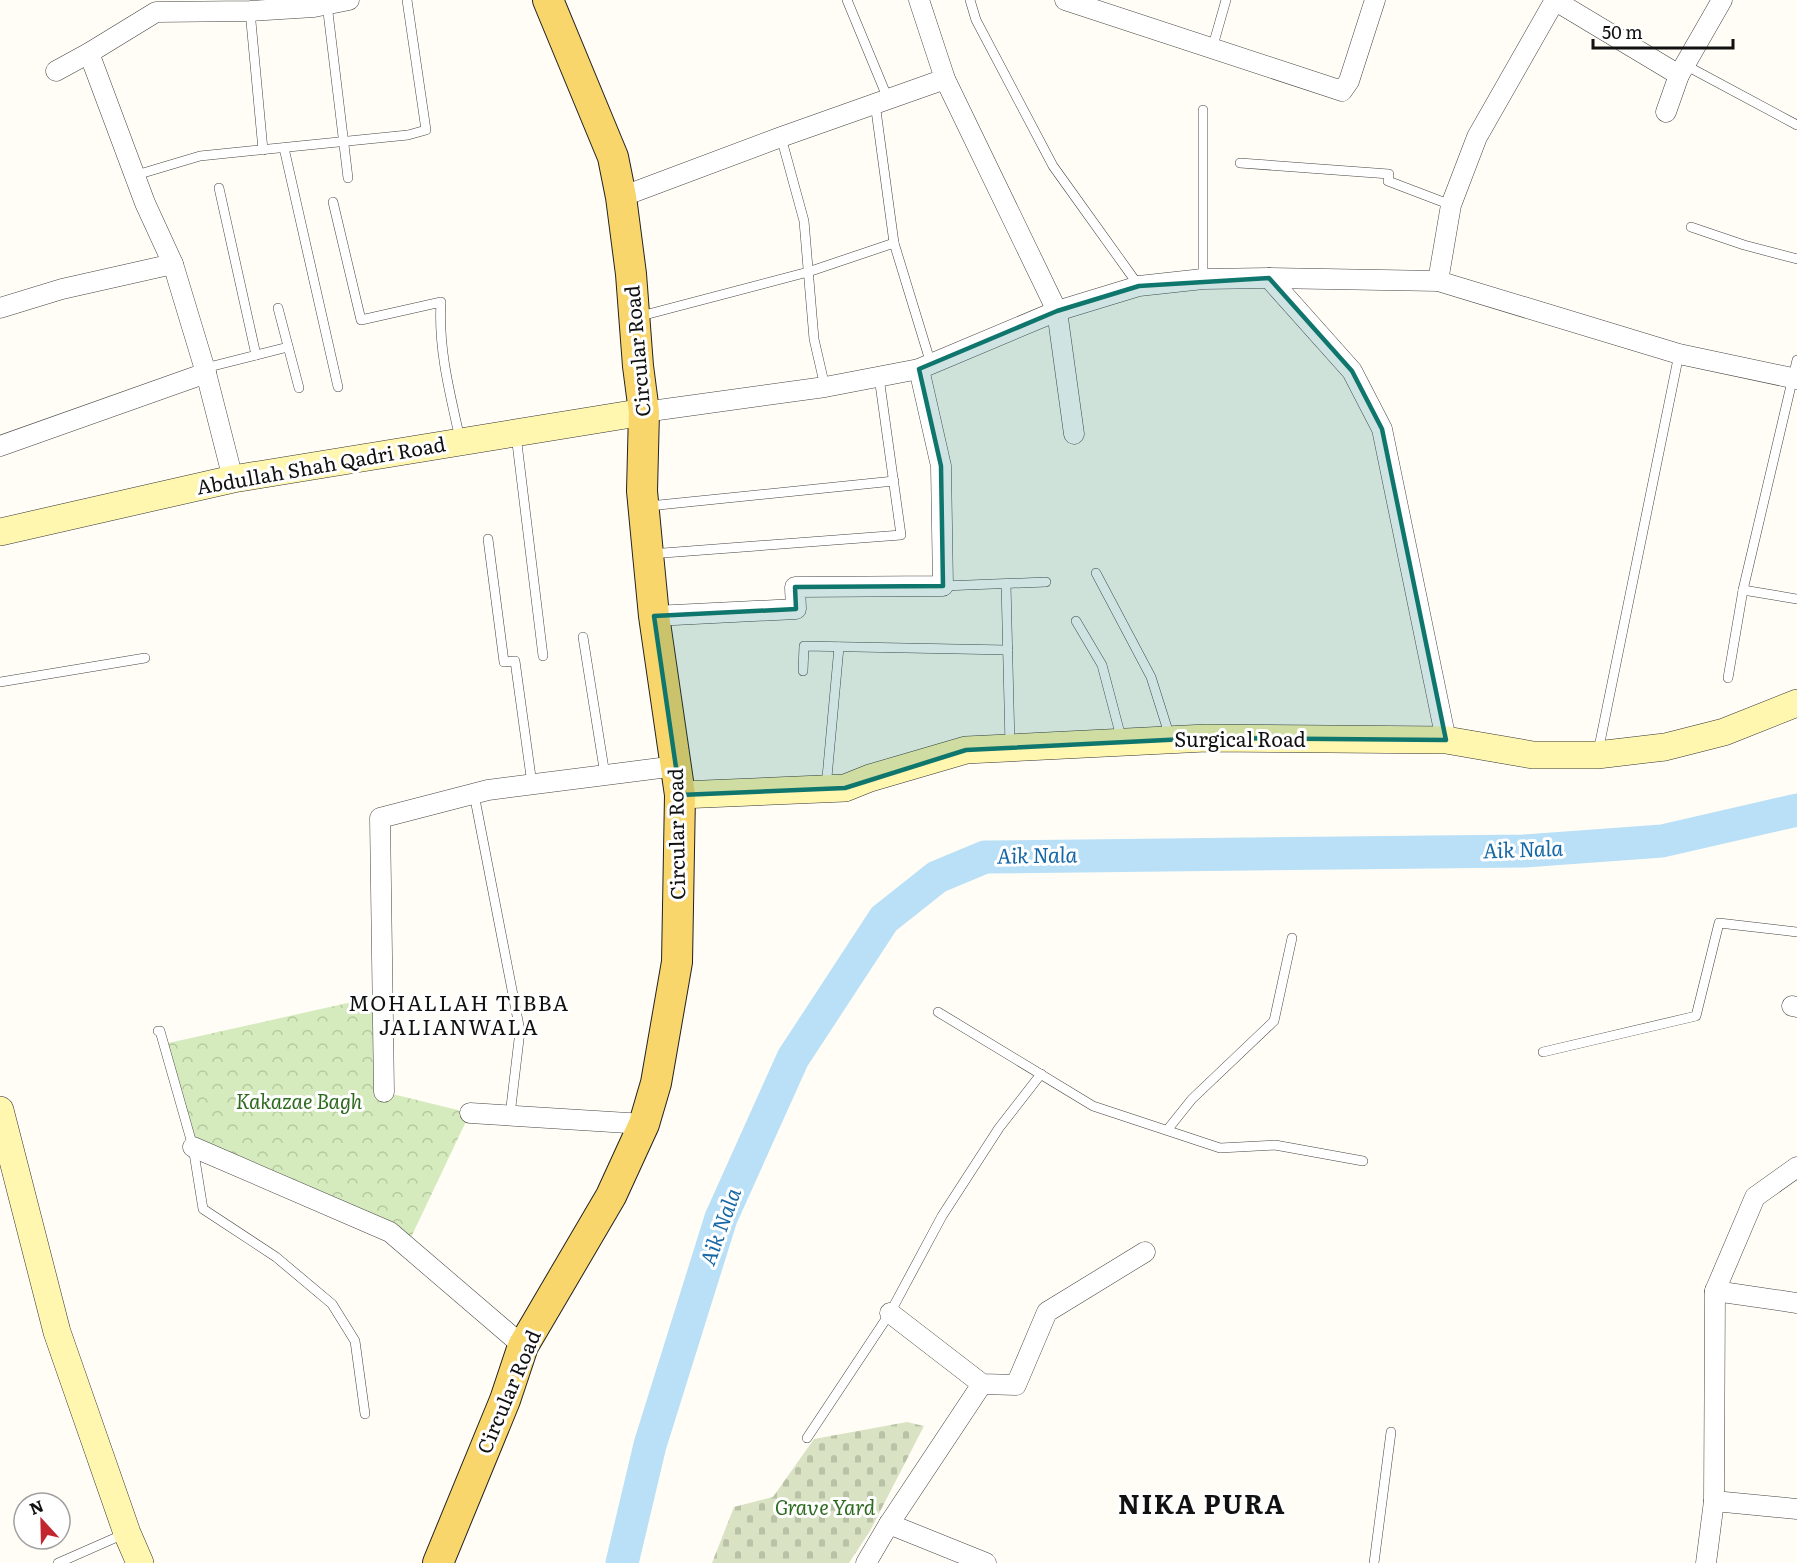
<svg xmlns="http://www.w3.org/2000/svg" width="1797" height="1563" viewBox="0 0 1797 1563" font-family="Literata,serif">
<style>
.cemetery{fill:url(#cemetery-stones)}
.park{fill:url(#park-crowns)}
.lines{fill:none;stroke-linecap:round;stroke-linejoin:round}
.river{stroke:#b9e0f7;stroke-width:33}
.lane-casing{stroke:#444;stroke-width:10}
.street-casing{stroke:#444;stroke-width:21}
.secondary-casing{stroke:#333;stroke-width:28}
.primary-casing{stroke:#222;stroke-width:32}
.lane{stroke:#fff;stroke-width:9}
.street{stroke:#fff;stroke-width:20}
.secondary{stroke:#fff6b0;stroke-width:27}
.primary{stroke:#f9d66b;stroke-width:30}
.marked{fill:#0f766e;fill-opacity:0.2;stroke:#0f766e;stroke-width:4.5;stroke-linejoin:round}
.labels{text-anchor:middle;stroke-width:6;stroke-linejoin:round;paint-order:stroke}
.street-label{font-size:20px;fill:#111;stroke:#fff}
.park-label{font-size:20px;font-style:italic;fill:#2f6b1f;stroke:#fff}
.water-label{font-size:21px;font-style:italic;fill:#1768a6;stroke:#fff}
.neighbourhood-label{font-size:21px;letter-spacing:1.5px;fill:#111;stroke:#fff}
.district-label{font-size:26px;font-weight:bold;letter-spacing:1.5px;fill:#111;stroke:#fff}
</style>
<defs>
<pattern id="cemetery-stones" width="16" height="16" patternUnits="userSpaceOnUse" patternTransform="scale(1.5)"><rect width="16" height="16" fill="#d9e3c4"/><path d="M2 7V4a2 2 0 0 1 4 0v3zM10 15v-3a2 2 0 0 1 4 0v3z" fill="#b9c2a7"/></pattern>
<pattern id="park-crowns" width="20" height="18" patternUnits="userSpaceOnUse" patternTransform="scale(1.5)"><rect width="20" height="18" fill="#d5ebbd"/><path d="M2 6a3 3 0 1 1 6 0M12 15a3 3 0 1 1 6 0" fill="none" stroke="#b6c8a1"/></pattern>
</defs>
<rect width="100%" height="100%" fill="#fffdf5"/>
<!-- cemetery -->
<path class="cemetery" d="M907,1422L924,1426L870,1531L849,1563H712L734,1507L773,1497L814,1439Z"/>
<!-- park -->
<path class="park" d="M379,996L384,1092L470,1113L406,1248L193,1147L164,1044Z"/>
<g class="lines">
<!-- river -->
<path class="river" d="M622,1563L650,1445L721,1218L793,1058L884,919L937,877L985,857L1524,851L1662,841L1797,810"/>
<!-- lane casing -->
<g class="lane-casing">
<g id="lane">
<path d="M847,0L888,99"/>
<path d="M970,0L976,20L1053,166L1139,286"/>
<path d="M327,4L348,178"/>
<path d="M250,11L263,150"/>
<path d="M1212,49L1226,0"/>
<path d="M1685,65L1797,125"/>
<path d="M875,103L894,243L931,364"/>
<path d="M781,137L804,221L814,339L825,387"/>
<path d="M284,148L338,387"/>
<path d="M1240,163L1389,174L1388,181L1451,205"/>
<path d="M143,173L200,156L408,135L426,130L407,0"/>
<path d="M219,188L256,355"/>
<path d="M333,202L361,320L441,302C438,348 450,394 460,439"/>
<path d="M1691,227L1744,245L1797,259"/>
<path d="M1203,279V110"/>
<path d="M278,308L299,388"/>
<path d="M637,317L808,272L894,243"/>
<path d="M205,368L288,347"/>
<path d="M516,435L543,656"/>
<path d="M649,506L894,481"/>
<path d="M488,539L504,662L515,661L532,784"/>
<path d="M650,554L901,535L879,377"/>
<path d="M1096,573L1151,677L1170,737"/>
<path d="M1006,584L1010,745"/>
<path d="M943,586L1046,582"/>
<path d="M1743,590L1797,599"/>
<path d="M1076,621L1102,665L1122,741"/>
<path d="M583,637L605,775"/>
<path d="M803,671L804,646L1008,650"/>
<path d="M1728,678L1743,590L1797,360"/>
<path d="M0,682L145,658"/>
<path d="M1598,752L1679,354"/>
<path d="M826,788L839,647"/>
<path d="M474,794L520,1031L510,1115"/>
<path d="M938,1012L1093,1106L1220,1148L1275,1145L1363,1161"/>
<path d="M158,1031H160L193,1147L203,1209L276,1257L332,1304L355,1341L365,1414"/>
<path d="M1543,1052L1696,1016L1719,923L1797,932"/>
<path d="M1168,1129L1192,1099L1274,1021L1292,938"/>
<path d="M807,1438L890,1313L942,1216L999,1128L1041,1074"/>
<path d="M58,1563L124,1534"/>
<path d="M1374,1563L1391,1432"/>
</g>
</g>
<!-- street casing -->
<g class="street-casing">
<g id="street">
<path d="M919,0L945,79L1057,311L1074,434"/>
<path d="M1065,0L1342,91L1349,81L1375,0"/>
<path d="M1554,0L1679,75"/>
<path d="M89,53L145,203L173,264L206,373L233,479"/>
<path d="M56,71L89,53L156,12L250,11L314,7L349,0"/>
<path d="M1666,112L1679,75L1722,0"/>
<path d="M621,197L781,137L945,79"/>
<path d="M1269,278L1352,371L1382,429L1446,740"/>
<path d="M1438,281L1451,205L1477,137L1555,0"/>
<path d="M0,308L62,289L173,264"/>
<path d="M644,412L825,387L919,369L1057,311L1139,286L1203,279L1269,278L1438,281L1679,354L1797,379"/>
<path d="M0,446L206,373"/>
<path d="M654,616L796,609L795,587L943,586L941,466L919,369"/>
<path d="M1792,1006L1797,1007"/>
<path d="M384,1092L380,818L488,790L676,766"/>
<path d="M470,1113L644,1124"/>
<path d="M193,1147L390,1232L523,1346"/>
<path d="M1715,1291L1797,1303"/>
<path d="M890,1313L982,1384L1016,1385L1047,1312L1145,1252"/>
<path d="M1714,1501L1797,1509"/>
<path d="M889,1524L986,1563"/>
<path d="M866,1563L889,1524L982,1384"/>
<path d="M1706,1563L1714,1501L1715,1291L1755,1197L1797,1167"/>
</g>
</g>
<!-- secondary casing -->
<g class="secondary-casing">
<g id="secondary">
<path d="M0,532L233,479L644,412"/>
<path d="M680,795L845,788L870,778L966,750L1206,738L1446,740L1533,755H1597L1665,747L1724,732L1797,703"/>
<path d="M0,1110L57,1332L127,1533L140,1563"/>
</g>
</g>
<!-- primary casing -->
<g class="primary-casing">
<path id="primary" d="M438,1563L505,1400L523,1346L611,1196L644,1124L656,1083L677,962L680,795L654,616L648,554L642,491L644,412L638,366L631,274L621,197L613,157L548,0"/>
</g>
<!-- lane -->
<use href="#lane" class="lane"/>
<!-- street -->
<use href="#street" class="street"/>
<!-- secondary -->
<use href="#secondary" class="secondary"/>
<!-- primary -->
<use href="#primary" class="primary"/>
</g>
<!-- marked area -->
<path class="marked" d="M1269,278L1352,371L1382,429L1446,740L1206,738L966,750L845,788L680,795L654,616L796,609L795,587L943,586L941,466L919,369L1057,311L1139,286Z"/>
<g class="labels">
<!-- street labels -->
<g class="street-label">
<text transform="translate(638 351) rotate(-95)" y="7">Circular Road</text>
<text transform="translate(321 466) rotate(-10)" y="7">Abdullah Shah Qadri Road</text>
<text x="1240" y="747">Surgical Road</text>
<text transform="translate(677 834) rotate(-91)" y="7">Circular Road</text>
<text transform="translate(509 1392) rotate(-67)" y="7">Circular Road</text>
</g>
<!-- park labels -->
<g class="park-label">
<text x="299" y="1109">Kakazae Bagh</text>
<text x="825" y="1515">Grave Yard</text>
</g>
<!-- water labels -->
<g class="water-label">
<text transform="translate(1523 850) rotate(-2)" y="7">Aik Nala</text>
<text transform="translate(1037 856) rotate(-1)" y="7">Aik Nala</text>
<text transform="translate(721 1227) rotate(-70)" y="7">Aik Nala</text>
</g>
<!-- neighbourhood labels -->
<g class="neighbourhood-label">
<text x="459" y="1011">MOHALLAH TIBBA<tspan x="459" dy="24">JALIANWALA</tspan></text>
</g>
<!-- district labels -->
<g class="district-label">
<text x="1202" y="1514">NIKA PURA</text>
</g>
</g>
<!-- north arrow -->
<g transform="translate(42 1521) rotate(338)"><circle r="28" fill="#ffffff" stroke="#a0a0a0" stroke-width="1.5"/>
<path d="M0-4.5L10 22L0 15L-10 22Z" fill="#c4262e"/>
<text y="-9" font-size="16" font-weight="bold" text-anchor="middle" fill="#111111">N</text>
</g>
<!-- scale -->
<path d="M1593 39v9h140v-9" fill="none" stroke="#111111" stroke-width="3"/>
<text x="1602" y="39" font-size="18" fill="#111111" stroke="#ffffff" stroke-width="4.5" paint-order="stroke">50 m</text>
</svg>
